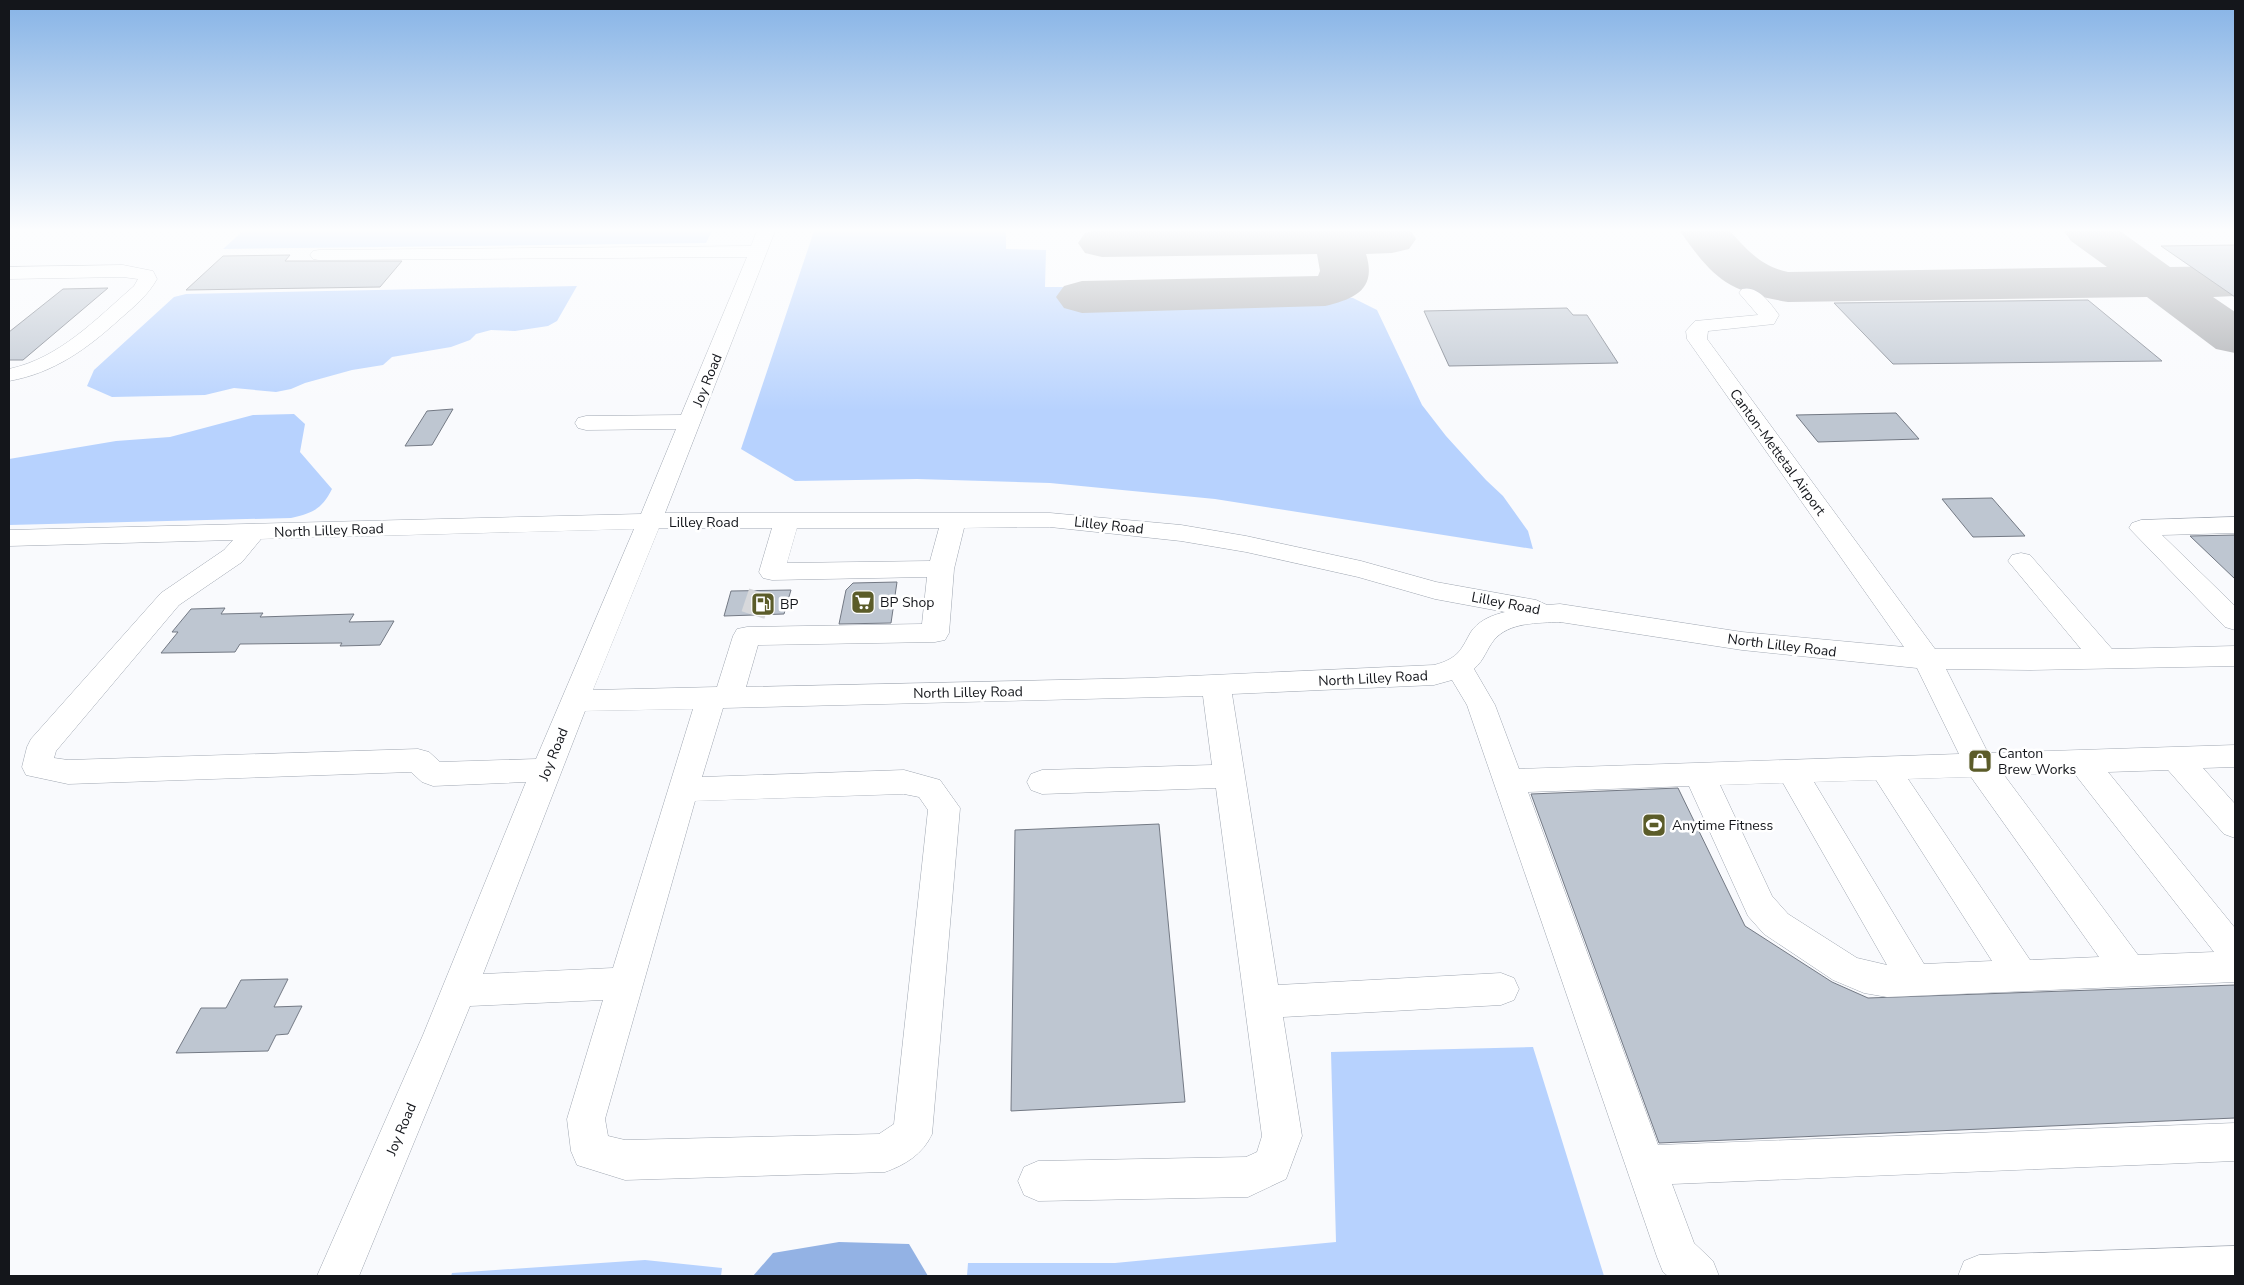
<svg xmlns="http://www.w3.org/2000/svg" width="2244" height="1285" viewBox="0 0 2244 1285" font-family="'Nunito Sans',sans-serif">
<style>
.green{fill:#b7d2fe}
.water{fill:#93b2e4}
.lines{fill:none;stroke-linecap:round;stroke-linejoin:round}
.taxiway{fill:#a8aaae;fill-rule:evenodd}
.building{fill:#bec6d1;stroke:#737984}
.minor-tunnel{stroke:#d7d8db;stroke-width:24;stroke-dasharray:24 12;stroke-linecap:butt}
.minor-casing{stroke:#9fa6b1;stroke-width:1}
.minor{fill:#fff;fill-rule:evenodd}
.labels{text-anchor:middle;stroke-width:5;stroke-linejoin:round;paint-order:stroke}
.street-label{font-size:14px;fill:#14161b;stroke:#fff}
.poi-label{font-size:14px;fill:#14161b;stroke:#fff;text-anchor:start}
</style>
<rect width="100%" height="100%" fill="#f9fafd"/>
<!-- green -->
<g class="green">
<path d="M243,231H712L706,243L223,249Z"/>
<path d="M814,231H1006V249L1046,250L1045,287H1074L1075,303L1331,298L1341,296L1353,298L1377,310L1422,405L1446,436L1486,480L1503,496L1528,531L1533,549L1215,499L1050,483L917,479L795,481L741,449Z"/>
<path d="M577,286L557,321L548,326L515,331L491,330L476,334L470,340L451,347L392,357L383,365L352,370L305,383L291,389L276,392L234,388L205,395L112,397L87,386L94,370L174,297L186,294Z"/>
<path d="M294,414L305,424L300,452L332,489C322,509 313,513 291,518L9,525V459L116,441L170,437L253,415Z"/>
<path d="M1533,1047L1604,1276H967L968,1263H1115L1336,1242L1331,1052Z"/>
<path d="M645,1260L722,1268L721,1276H451L452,1273Z"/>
</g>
<!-- water -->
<path class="water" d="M839,1242L909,1244L928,1276H753L773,1253Z"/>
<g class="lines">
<!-- taxiway -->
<g class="taxiway">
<path d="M1091,231H1411L1416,239L1409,249L1392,253L1366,254C1377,289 1355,299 1325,306L1082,313L1064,308L1056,297L1064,286L1082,281L1318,276L1320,271L1317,254L1102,257L1085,253L1078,243L1085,233Z"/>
<path d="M1680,231H1730C1747,250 1762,267 1788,272L2107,267L2071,241L2064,231H2120L2170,267L2235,266V296L2213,297L2235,312V353L2216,349L2147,297L1788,302C1729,292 1714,280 1680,231Z"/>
</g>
</g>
<!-- building -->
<g class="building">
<path d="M2235,245V297L2161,246Z"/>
<path d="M290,255L285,261H402L380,287L186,290L223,256Z"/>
<path d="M108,288L23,360H9V332L63,289Z"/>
<path d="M2088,300L2162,361L1893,364L1834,303Z"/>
<path d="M1567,308L1573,315H1587L1618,363L1449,366L1424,311Z"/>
<path d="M453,409L432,445L405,446L427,411Z"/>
<path d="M1896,413L1919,439L1818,442L1796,415Z"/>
<path d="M1992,498L2025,536L1973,537L1942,499Z"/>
<path d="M2235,535V579L2190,536Z"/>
<path d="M897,582L891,623L839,624L846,590L853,583Z"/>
<path d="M791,590L784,614L724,616L731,591Z"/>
<path d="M225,608L221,614L263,613L260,617L354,614L349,622L394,621L380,645L340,646L342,643L240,644L235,652L161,653L178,632H172L191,609Z"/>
<path d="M1678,788L1745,926L1832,982L1868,998L2235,985V1118L1659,1143L1531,794Z"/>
<path d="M1159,824L1185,1102L1011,1111L1015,830Z"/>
<path d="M288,979L274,1007L302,1006L288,1034L276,1035L268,1051L176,1053L201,1008H226L241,980Z"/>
</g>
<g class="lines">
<!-- minor-tunnel -->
<path class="minor-tunnel" d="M753,615L761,591"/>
<!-- minor casing -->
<g class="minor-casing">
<g id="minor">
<path d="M757,231H775L665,513H1050L1181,525L1246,536L1361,561L1436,582L1536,600L1547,605L1560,604L1742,632L1904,647L1687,339L1686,331L1695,321L1758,315L1739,293L1742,289C1758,285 1770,303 1779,315L1774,324L1708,331L1707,339L1935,649H2081L2008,561L2012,555L2021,553L2030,555L2112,649L2235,646V666L2030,670L1946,669L1988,753L2235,745V767L2203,768L2235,804V838L2224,834L2168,770L2108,772L2235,928V982L1887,997L1864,993L1833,980L1764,934L1748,916L1689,786L1528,792L1658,1145L2235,1123V1161L1672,1184L1694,1243L1713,1261L1719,1276H1668L1663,1272L1657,1257L1467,705L1452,680L1434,685L1232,694L1278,985L1501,973L1514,978L1519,989L1514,1000L1501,1005L1283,1017L1302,1136L1286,1179L1248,1197L1038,1201L1024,1195L1018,1181L1024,1167L1038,1161L1246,1157L1257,1152L1262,1136L1216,788L1042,794L1031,790L1027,782L1031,774L1042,770L1212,765L1203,696L723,708L702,777L904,770L940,780L960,808L932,1134C923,1154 905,1165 885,1172L625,1180L577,1165L571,1151L567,1119L603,1000L470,1006L359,1276H317L423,1035L526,782L433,786L422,782L411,772L68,784L26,775L22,767L27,747L31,739L161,593L224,550L233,540L9,546V530L641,514L676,429L586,430L578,428L575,423L578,418L586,416L681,415L747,257L319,260L313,259L310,255L313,251L319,250L751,246ZM1050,527L1181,541L1246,552L1358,577L1435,599L1505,612C1493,615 1482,619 1473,629C1469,634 1467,640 1463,646C1457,657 1446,662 1434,665L1146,678L746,687L758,645L935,642L945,640L949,633L954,569L964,528ZM659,528H772L759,572L763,578L772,580L927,577L922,624L747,627L737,629L733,636L717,687L593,690ZM797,528H939L930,561L787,563ZM634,529L536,759L440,762L429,752L418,749L68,760L54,758L56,751L179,605L242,562L261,539ZM1560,622L1742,650L1917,668L1959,754L1519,769L1495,705L1474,669C1485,659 1486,650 1494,640C1509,622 1538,623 1560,622ZM693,709L613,968L483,974L585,711ZM2074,773L2214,952L2138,955L2004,775ZM1971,777L2099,957L2030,960L1908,779ZM1876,780L1992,961L1924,964L1814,782ZM1783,783L1887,965L1857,958L1788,914L1772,896L1720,785ZM904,794L919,797L928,810L894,1124L879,1134L625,1140L608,1136L605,1119L695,801Z"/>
<path d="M123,265L153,271L157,279C148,295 135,306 121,318C87,349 54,373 9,381V369C60,358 96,319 134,286L138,279L123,277L9,279V267Z"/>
<path d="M2235,517V533L2162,535L2235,606V630L2225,627L2129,528L2132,523L2141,520Z"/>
<path d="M2235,1246V1276H1958L1964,1261L1979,1255Z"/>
</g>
</g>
<!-- minor -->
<use href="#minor" class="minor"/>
</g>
<!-- sky -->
<linearGradient id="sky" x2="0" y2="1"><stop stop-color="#86b3e6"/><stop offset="0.56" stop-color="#fcfdfe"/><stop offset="1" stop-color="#fcfdfe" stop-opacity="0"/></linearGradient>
<rect width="2244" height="411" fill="url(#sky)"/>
<!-- icons -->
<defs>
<g id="supermarket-square" transform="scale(1.25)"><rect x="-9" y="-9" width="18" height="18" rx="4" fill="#5b5c29" stroke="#fff"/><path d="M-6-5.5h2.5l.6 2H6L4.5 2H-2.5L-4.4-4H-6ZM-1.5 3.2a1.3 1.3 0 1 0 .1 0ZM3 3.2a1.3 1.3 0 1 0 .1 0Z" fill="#fff"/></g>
<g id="fuel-square" transform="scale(1.25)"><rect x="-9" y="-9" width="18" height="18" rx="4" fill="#5b5c29" stroke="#fff"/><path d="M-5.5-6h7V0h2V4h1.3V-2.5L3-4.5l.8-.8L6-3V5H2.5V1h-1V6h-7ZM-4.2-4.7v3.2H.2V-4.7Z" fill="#fff"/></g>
<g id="shop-square" transform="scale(1.25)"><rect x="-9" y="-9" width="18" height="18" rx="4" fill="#5b5c29" stroke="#fff"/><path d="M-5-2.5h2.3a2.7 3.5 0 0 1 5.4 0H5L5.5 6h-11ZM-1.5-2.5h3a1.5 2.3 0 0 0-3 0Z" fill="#fff"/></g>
<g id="stadium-square" transform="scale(1.25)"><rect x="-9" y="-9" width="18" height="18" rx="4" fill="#5b5c29" stroke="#fff"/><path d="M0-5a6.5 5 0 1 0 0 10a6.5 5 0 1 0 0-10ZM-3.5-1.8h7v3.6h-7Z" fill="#fff"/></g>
</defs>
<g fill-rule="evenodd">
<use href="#supermarket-square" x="863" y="602"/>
<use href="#fuel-square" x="763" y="604"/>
<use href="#shop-square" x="1980" y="761"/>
<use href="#stadium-square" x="1654" y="825"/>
</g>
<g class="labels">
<!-- street labels -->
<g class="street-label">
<text transform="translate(707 380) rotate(-68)" y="5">Joy Road</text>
<text transform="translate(1778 452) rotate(54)" y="5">Canton-Mettetal Airport</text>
<text x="704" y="527">Lilley Road</text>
<text transform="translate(1109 525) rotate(6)" y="5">Lilley Road</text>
<text transform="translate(329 530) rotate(-2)" y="5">North Lilley Road</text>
<text transform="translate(1506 603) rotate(11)" y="5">Lilley Road</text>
<text transform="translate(1782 645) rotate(7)" y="5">North Lilley Road</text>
<text transform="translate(1373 678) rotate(-3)" y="5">North Lilley Road</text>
<text transform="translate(968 692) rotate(-1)" y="5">North Lilley Road</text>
<text transform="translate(553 754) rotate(-68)" y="5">Joy Road</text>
<text transform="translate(401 1129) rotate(-67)" y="5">Joy Road</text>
</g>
<!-- poi labels -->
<g class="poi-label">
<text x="880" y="607">BP Shop</text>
<text x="780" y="609">BP</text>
<text x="1998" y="758">Canton<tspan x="1998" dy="16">Brew Works</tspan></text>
<text x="1672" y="830">Anytime Fitness</text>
</g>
</g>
<!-- border -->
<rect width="2244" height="1285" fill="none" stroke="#14161b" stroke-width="20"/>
</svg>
